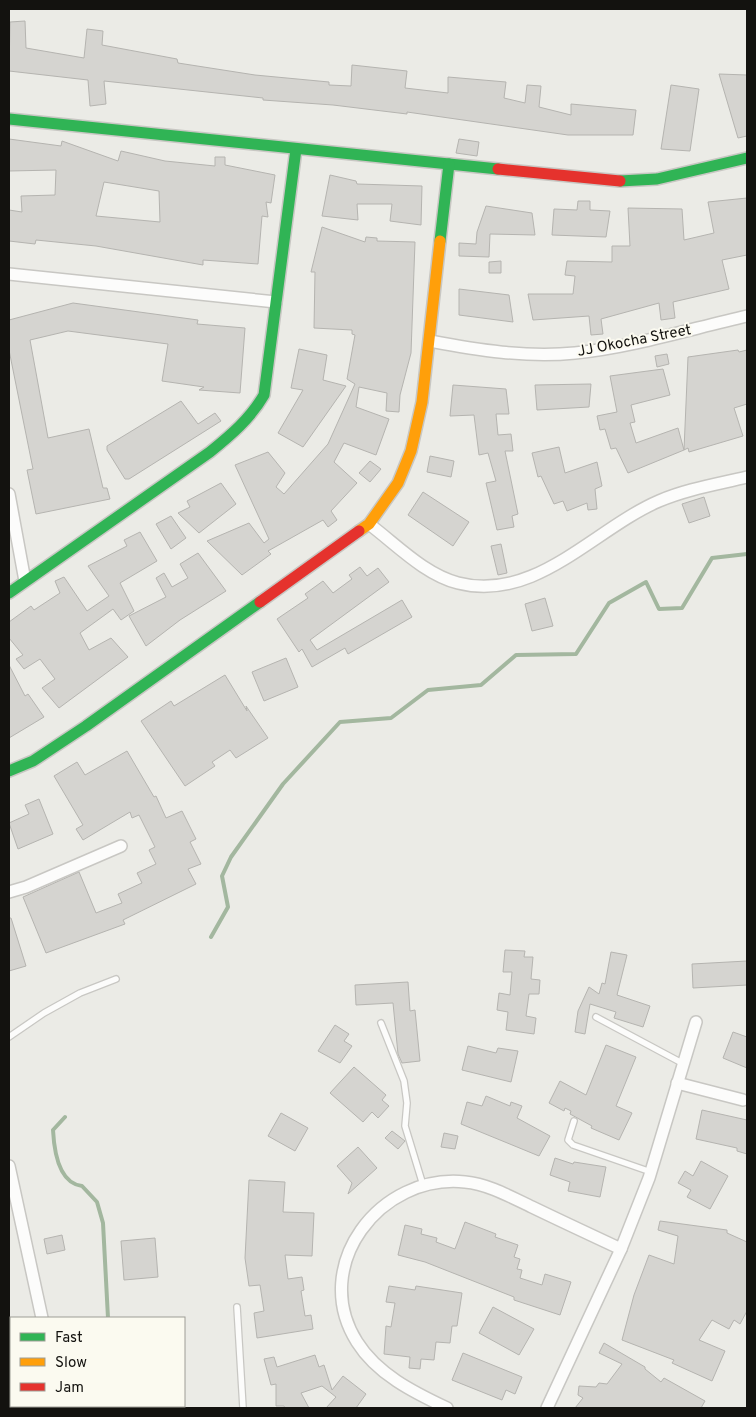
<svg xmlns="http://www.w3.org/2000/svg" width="756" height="1417" viewBox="0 0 756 1417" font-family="Overpass,sans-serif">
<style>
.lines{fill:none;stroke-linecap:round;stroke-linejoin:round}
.stream{stroke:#a3b79f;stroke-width:4}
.building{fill:#d5d4d0;stroke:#b5b4b0;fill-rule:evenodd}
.lane-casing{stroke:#c8c7c3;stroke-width:8}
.street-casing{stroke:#c8c7c3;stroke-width:14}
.fast-casing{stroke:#c8c7c3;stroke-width:14}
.slow-casing{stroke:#c8c7c3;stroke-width:14}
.jam-casing{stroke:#c8c7c3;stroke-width:14}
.lane{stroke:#fcfcfb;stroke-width:5.5}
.street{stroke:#fcfcfb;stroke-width:11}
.fast{stroke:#30b455;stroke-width:11}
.slow{stroke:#ff9f0a;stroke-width:11}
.jam{stroke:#e5322d;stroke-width:11}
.labels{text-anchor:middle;stroke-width:4;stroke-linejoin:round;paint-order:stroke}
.street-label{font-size:15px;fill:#13120f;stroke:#fbfaf0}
</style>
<rect width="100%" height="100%" fill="#ebebe6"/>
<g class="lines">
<!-- stream -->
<g class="stream">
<path d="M211,937L228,907L222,876L231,857L283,784L340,722L391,718L428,690L481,685L516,655L576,654L609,603L646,582L659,609L682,608L712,558L747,554"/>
<path d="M65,1117L53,1130C54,1149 58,1183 82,1186L97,1202L103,1223L108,1318"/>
<path d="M139,1406L140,1408"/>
</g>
</g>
<!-- building -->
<g class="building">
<path d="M25,21L26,48L84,58L87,29L103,31L102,45L177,59L178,63L255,75L329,82V85L351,86L352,65L407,71L405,88L448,93V77L506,82L504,98L525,103L527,85L541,86L539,107L571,115V104L636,110L633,135H568L407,112V114L333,105L263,100V98L104,81L106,104L90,106L88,80L9,71L10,22Z"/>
<path d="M719,74L747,75V136L738,138Z"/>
<path d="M671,85L699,89L690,151L661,149Z"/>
<path d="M9,139L61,146L62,141L118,161L121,151L165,161L215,166V157H225V165L275,175L271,203L266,202L268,217L262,216L258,264L203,260V265L96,246L36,240L35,244L9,241V210L22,212L21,196L55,195L56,170L9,171ZM104,182L159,191L160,222L96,216Z"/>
<path d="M459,139L479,142L477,156L456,153Z"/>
<path d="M330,175L356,181L357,184L422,186L421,225L390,221L392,204H357L358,220L322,216Z"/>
<path d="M747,198V255L722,260L729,289L673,302L675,318L661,320L659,303L601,319L603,334L591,335L589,316L533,320L528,294H573L575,276L565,275L567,261L612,262V246H630L628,208L682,209L684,240L714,233L708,202Z"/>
<path d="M578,201H590V210L610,211L606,237L552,235L554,209L577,210Z"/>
<path d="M486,206L532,213L535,235L490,234L489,257L459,256V243L476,244L477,232Z"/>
<path d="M322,227L365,242L366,237L377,238V241L415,242L411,353L400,395L399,412L386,411L387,393L359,387L356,407L389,419L376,455L344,443L334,462L357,483L331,511L337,520L328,527L323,520L268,551L271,554L242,575L207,541L249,523L264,543L269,539L235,465L268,452L285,473L276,487L284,494L328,444L355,384L347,379L355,335L352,334V330L314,328L315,272H311Z"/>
<path d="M501,261V273H489V262Z"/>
<path d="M459,289L509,295L513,322L459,315Z"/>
<path d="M73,303L198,320L197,324L245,328L240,393L199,390L204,387L162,381L168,344L68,331L30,340L48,438L89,429L103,488H107L110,499L36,514L27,470L33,469L9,350V320Z"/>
<path d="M299,349L327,355L323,380L346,386L303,447L278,433L303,390L291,388Z"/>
<path d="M738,350L739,352L747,350V404L734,408L743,436L689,452L688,448L684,450L688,357Z"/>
<path d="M667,354L669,364L657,367L655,356Z"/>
<path d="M663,369L670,395L631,405L635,422L630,423L636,443L678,428L684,450L628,473L616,448L611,449L605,429L600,430L597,416L617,412L610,376Z"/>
<path d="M591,384L589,407L537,410L535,385Z"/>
<path d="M453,385L506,389L509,414H496L498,435L511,434L513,451H505L518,514L512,516L514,527L497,530L486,483L496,481L488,453L479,455L474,415L450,416Z"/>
<path d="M181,401L198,424L215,413L221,421L129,479H125L107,450V446Z"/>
<path d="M559,447L565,473L597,462L602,486L595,489L597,509L588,510L587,503L567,511L563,501L554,504L541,476L538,477L532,453Z"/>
<path d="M430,456L454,461L451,477L427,472Z"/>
<path d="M370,461L381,469L370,482L359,473Z"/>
<path d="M221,483L236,504L199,533L178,513L190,507L187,501Z"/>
<path d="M423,492L469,522L453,546L408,515Z"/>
<path d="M704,497L710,516L689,523L682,504Z"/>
<path d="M171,516L186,538L171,549L156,524Z"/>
<path d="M140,532L157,561L120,583L134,611L121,620L113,609L80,633L89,650L111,638L128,657L59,708L42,688L55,679L40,659L24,669L16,659L23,655L9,638V622L31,606L34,610L60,593L55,581L64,577L87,611L109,596L88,566L127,546L124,540Z"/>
<path d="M501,544L507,573L498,575L491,546Z"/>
<path d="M198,553L226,591L180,620L146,646L129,616L166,597L156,578L164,573L172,587L188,578L180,564Z"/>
<path d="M360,567L367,576L378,568L389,582L310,640L317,650L402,600L412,617L348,654L345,648L312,667L302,649L299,652L277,619L308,598L305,594L323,581L333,593L352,579L349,575Z"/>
<path d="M545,598L553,626L532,631L525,604Z"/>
<path d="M286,658L298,687L264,701L252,672Z"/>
<path d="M9,665L25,696L28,694L44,717L9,738Z"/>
<path d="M225,675L247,711L246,706L268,738L236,758L230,750L212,762L215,766L185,786L141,721L171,701L174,706Z"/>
<path d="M127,751L154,797L156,796L166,818L182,811L196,839L190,842L201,864L188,869L196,884L123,920L125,924L46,953L23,897L79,872L96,913L122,903L118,894L142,883L137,873L156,864L149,850L155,847L139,815L132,818L130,812L83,840L76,829L83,825L54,776L77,762L85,775Z"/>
<path d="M39,799L53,834L18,849L9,823L29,814L25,805Z"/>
<path d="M9,918H11L26,966L9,971Z"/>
<path d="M505,950L525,951L524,957H533L531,979L540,980L539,994H529L526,1016L536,1018L534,1034L506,1030L508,1012L497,1010L499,993L510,995L512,972H503Z"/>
<path d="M611,952L627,955L617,995L650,1006L643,1027L614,1018L616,1012L590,1004L585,1034L575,1032L578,1011L589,987L599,994L602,983L605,984Z"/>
<path d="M747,961V985L693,988L692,964Z"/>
<path d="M408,982L410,1011L415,1010L420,1061L402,1063L398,1054L393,1003L356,1005L355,985Z"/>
<path d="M335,1025L349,1034L344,1041L352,1046L340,1063L318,1051Z"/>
<path d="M733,1032L747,1037V1068L723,1058Z"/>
<path d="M606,1045L636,1057L616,1106L632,1113L619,1140L591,1128L592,1126L570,1114L571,1111L565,1108L564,1111L549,1103L560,1081L586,1095Z"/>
<path d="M468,1046L496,1053L498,1048L518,1051L511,1082L462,1070Z"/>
<path d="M354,1067L386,1095L382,1100L389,1106L378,1118L372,1112L363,1122L330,1093Z"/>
<path d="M486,1096L510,1106L511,1102L522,1106L517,1118L550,1136L539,1156L461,1124L467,1102L482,1106Z"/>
<path d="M702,1110L747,1120V1154L737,1151V1148L696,1139Z"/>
<path d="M281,1113L308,1128L295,1151L268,1136Z"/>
<path d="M392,1131L405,1141L398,1149L385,1138Z"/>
<path d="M444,1133L458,1136L455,1149L441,1147Z"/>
<path d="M358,1147L377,1168L348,1194L352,1183L337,1166Z"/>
<path d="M555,1158L573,1164L574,1162L606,1167L600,1197L568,1191L570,1182L550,1175Z"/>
<path d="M701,1161L728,1176L710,1209L687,1197L691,1190L678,1183L685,1171L693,1176Z"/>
<path d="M249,1180L285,1182L283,1212L314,1213L312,1256L285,1255L288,1279L302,1277L304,1290L301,1291L305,1316L311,1315L313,1329L257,1338L254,1313L264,1311L260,1285L249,1286L245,1258Z"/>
<path d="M660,1221L727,1230V1233L747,1242V1311L740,1324L734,1320L729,1329L712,1320L699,1340L725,1351L712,1381L672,1363L674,1360L622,1340L634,1295L649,1255L674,1264L678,1236L658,1230Z"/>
<path d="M465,1222L496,1234L495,1237L518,1245L514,1257L520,1259L517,1269L522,1270L520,1278L542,1285L545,1274L571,1282L560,1315L514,1300V1297L425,1262L398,1255L405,1225L422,1229L421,1234L437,1238L436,1242L455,1249Z"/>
<path d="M62,1235L65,1250L47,1254L44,1239Z"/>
<path d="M155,1238L158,1277L124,1280L121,1241Z"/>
<path d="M389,1286L415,1290L416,1286L462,1293L457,1326H452L450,1343L436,1342L434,1360L421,1359L420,1369L409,1368L410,1357L384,1354L386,1326L391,1327L395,1303L386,1302Z"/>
<path d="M493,1307L534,1329L519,1355L479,1333Z"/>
<path d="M604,1343L645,1367V1369L661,1382L664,1378L705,1401L701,1408H575L583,1398L578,1395L579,1386L596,1387L599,1383L607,1384L622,1364L599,1353Z"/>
<path d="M463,1353L522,1377L515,1394L506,1390L502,1400L452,1380Z"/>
<path d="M315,1355L319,1367L324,1365L332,1390L343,1376L366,1394L356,1408H326L336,1397L322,1386L301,1393L309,1408H285L284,1406H276V1384L271,1385L264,1359L274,1357L277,1367Z"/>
</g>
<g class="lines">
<!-- lane casing -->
<g class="lane-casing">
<g id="lane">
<path d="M596,1017L682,1063"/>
<path d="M381,1023L404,1081L407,1103L405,1126L423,1185"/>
<path d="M9,1037L44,1013L80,993L116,979"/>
<path d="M574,1121L568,1140L573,1145L651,1172"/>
<path d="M237,1307L243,1408"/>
</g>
</g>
<!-- street casing -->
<g class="street-casing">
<g id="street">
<path d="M9,274L276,302"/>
<path d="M430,341C477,350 527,358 575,353C633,347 690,329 747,316"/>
<path d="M9,494L25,581"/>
<path d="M369,524C397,545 424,574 458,583C535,603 594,529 659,501C687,489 718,484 747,477"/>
<path d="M9,892L26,887L121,846"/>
<path d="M677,1083L743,1100"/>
<path d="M9,1166L42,1318"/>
<path d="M60,1406L61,1408"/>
<path d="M447,1408C413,1392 377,1374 357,1342C309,1266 380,1173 465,1182C488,1184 511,1197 532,1207C561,1221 591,1235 621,1249"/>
<path d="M547,1408L621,1249L649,1178L696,1022"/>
</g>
</g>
<!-- fast casing -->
<g class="fast-casing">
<g id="fast">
<path d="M9,119L498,169"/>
<path d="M620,181L657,179L747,158"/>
<path d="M440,241L449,164"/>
<path d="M9,593L210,452C231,435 250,419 264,395L296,149"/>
<path d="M9,771L33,761L86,726L260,602"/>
</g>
</g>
<!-- slow casing -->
<g class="slow-casing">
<path id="slow" d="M359,531L369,524L398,483L411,451L422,402L440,241"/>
</g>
<!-- jam casing -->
<g class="jam-casing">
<g id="jam">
<path d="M498,169L620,181"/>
<path d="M260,602L359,531"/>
</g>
</g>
<!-- lane -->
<use href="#lane" class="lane"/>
<!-- street -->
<use href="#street" class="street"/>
<!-- fast -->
<use href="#fast" class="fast"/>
<!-- slow -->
<use href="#slow" class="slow"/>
<!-- jam -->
<use href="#jam" class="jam"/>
</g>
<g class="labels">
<!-- street labels -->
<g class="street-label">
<text transform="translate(634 340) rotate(-11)" y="5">JJ Okocha Street</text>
</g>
</g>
<!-- border -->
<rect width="756" height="1417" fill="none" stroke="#13120f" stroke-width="20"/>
<!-- legend -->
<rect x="10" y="1317" width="175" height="90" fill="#fbfaf0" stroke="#9e9d96"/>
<rect x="20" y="1333" width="25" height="8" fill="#30b455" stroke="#9e9d96"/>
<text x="55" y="1342" font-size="15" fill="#13120f">Fast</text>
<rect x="20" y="1358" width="25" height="8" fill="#ff9f0a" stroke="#9e9d96"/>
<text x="55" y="1367" font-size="15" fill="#13120f">Slow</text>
<rect x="20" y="1383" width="25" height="8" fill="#e5322d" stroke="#9e9d96"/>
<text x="55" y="1392" font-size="15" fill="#13120f">Jam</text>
</svg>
